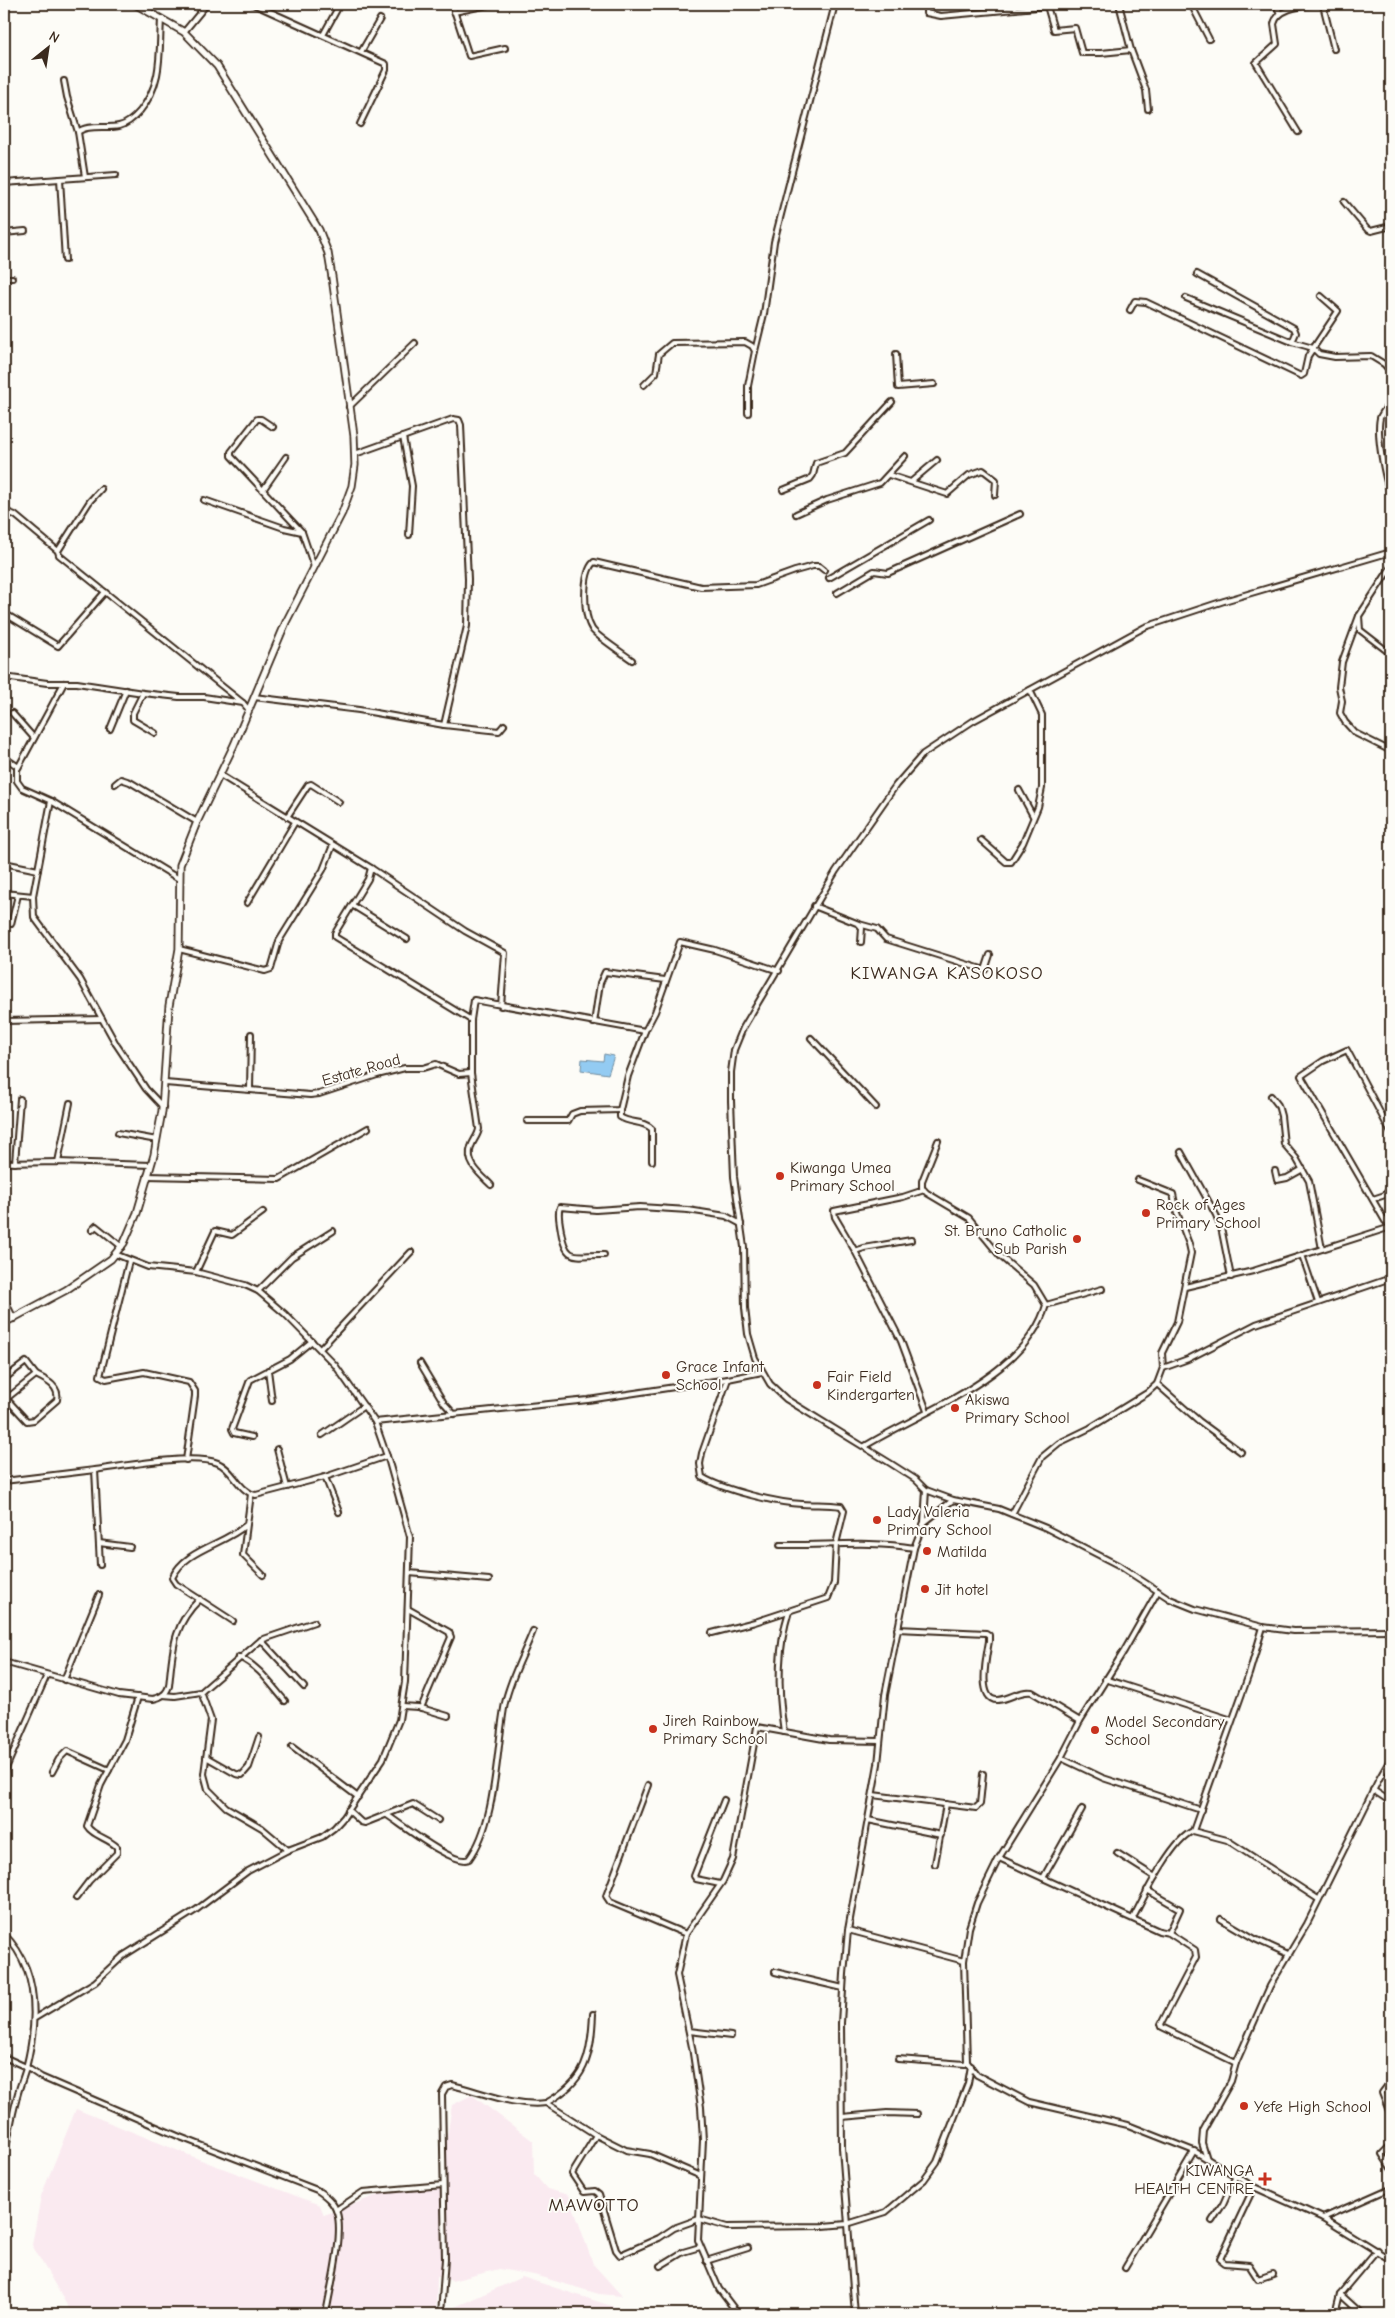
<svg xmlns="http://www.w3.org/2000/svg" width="1395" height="2318" viewBox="0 0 1395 2318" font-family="'Comic Neue',sans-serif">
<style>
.built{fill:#faeaf0}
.water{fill:#93cbf2;stroke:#708b9d}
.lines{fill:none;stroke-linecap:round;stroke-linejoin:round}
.street-casing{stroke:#3b2a1e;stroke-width:8}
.secondary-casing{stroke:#3b2a1e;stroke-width:9}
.street{stroke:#fdfcf7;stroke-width:4}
.secondary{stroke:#fdfcf7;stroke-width:5.5}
.poi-dot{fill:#c8321e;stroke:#fdfcf7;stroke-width:2}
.labels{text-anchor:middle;stroke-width:4;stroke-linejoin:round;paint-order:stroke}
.street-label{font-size:16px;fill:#3b2a1e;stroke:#fdfcf7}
.poi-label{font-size:16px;fill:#3b2a1e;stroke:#fdfcf7;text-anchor:start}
.quarter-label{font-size:19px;letter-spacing:1px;fill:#3b2a1e;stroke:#fdfcf7}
</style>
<rect width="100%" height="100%" fill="#fdfcf7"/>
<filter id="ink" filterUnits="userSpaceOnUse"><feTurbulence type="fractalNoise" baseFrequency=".02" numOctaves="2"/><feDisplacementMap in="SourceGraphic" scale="10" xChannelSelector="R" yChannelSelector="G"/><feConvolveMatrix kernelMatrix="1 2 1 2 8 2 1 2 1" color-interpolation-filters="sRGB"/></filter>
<g filter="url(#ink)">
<!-- built -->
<g class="built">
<path d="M472,2095L533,2141L534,2174L547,2189L569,2195L593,2264L622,2296L599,2294L534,2275L499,2269L452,2281L437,2276L436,2314H72L32,2245L41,2196L76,2109L206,2162L320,2205L324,2215L391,2190L440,2184L452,2105Z"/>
<path d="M522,2277L633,2313L634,2314H448V2310Z"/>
</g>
<!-- water -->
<path class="water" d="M604,1054L614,1056L608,1074L581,1070L582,1059L603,1061Z"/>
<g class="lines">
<!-- street casing -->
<g class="street-casing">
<g id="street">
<path d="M253,4L386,64V70L360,124"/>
<path d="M452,4L469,56L505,48"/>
<path d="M926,4V13L941,16L1047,6L1054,30L1075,28L1082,53H1101L1131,50"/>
<path d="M1119,4L1131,50L1146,90L1148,109"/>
<path d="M1191,4L1209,39"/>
<path d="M1276,4L1280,14"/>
<path d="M1320,4L1323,5L1334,49"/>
<path d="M454,12L493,4"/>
<path d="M184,32L207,4"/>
<path d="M323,35L340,4"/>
<path d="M361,52L380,19"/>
<path d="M64,81L67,97L78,132"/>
<path d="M1298,132L1256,63L1277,44L1274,24C1277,9 1300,6 1313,4"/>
<path d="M85,177L78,132C87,124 106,129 119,126C128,124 134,118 140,111C163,83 159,53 161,19"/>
<path d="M60,179L65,260"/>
<path d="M4,183L116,175"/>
<path d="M1344,202L1367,229L1371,231L1391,226"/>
<path d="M4,233L25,231"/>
<path d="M1197,274L1294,328L1296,333L1292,342"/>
<path d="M4,278H12"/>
<path d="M1186,298L1292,342L1313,348L1319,354L1335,357L1371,356L1384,364L1391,372"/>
<path d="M1130,310L1135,301L1146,302L1301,376L1304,374L1308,356L1338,311L1321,296"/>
<path d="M755,351L764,314L774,242L835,4"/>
<path d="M896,354L898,387L934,384"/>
<path d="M644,385L656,373L659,354L672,343L745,342L752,346L755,351L748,386V413"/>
<path d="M1391,402C1387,407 1382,412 1380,418C1376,437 1385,478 1391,496"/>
<path d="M349,407L415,343"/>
<path d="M273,427L261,419H257L231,452V456L302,532L314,567"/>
<path d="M403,437L412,486L409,535"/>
<path d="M355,454L453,419L459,420L461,425L468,579L467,626L444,725"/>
<path d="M889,475L947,494L969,475L983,470L996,480L995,495"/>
<path d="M912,481L937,460"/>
<path d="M101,489L90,501L58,551L59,555L243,703"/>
<path d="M263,490L286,457"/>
<path d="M783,490L810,479L813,475L816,463L845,453L892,402"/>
<path d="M204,500L284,528L302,532"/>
<path d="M4,511L15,515L58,551"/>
<path d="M796,514L827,500L880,483L905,456"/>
<path d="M1391,567L1359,616L1360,630L1391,654"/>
<path d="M829,578L929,520"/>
<path d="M837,593L874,571L888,573L1020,514"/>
<path d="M4,613L58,646L105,592"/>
<path d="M1359,616L1342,662L1339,687L1342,701L1340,713L1345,722L1355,733L1391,751"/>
<path d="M632,660C624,654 596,636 592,629C583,615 582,573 594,562L701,587L756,585L795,571L813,566H819L824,570"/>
<path d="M4,677L47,683H77L143,693L179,697H204L243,703L249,710"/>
<path d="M143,693L133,713V720L155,733"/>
<path d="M254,697L359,710L444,725L499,731L504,725"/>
<path d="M12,713L34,738"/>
<path d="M110,729L126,690"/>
<path d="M4,757L17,766V781L22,788L51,801L179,879"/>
<path d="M18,768L64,683"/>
<path d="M220,775L371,868L465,931L505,953L501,1006"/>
<path d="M115,784L121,779L130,782L197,822"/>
<path d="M1019,790L1033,816"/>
<path d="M51,801L33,896L34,917L80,979L116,1044L146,1089L163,1107"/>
<path d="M287,817L308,785L311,784L339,802"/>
<path d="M981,840L1006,862H1011L1023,843L1038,807L1042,788V715L1030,690"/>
<path d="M4,863L38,870"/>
<path d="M371,868L368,879L335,933V937L471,1020L474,1000L645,1031L655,1012L680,942L715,950L779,971"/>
<path d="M4,893L33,896"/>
<path d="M247,903L295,822"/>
<path d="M352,905L407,939"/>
<path d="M814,906L859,924L862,928L861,942"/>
<path d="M11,924L18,895"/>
<path d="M859,924L877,929L886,939L985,970L990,955"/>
<path d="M179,949L265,971L271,969L279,941L323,870L333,845"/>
<path d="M471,1020V1073L479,1129C478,1136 473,1140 471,1147C465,1163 481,1175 491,1185"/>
<path d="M4,1021L102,1019"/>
<path d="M594,1023L600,983L605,972L665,980"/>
<path d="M811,1038L876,1107"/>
<path d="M165,1083L310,1095L319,1094L377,1075L405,1068H423L436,1064L459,1074L471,1073"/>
<path d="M250,1089L251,1034"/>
<path d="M1271,1096L1278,1105L1281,1116L1284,1144L1296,1158L1309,1181L1322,1249"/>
<path d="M620,1110V1117C631,1124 643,1120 652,1129V1161"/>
<path d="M527,1121H568L572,1114L580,1111L620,1110L628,1076L645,1031"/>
<path d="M118,1133L157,1140"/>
<path d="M1391,1133L1347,1050L1323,1061L1301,1076L1385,1221L1391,1227"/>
<path d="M1181,1152L1216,1215L1222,1232L1231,1277"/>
<path d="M58,1162L70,1103"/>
<path d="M4,1163L58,1162L151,1165"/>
<path d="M15,1163L20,1099"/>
<path d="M1275,1171L1277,1180L1287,1178L1303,1169"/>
<path d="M147,1176L279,1179L368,1128"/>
<path d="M1138,1180L1173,1194L1177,1213L1189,1244L1191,1253L1177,1322L1162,1353L1163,1368"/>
<path d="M1373,1199L1385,1195L1391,1187"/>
<path d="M92,1230L96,1226L122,1247"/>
<path d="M911,1240L864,1248L855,1251L901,1341L927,1411"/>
<path d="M855,1251L835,1217L834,1211L903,1197L924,1190"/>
<path d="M604,1255C577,1254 566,1264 561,1231C560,1223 557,1214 560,1207L596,1210L640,1207L688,1210L726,1216L741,1224"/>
<path d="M1302,1255L1318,1302"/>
<path d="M129,1261L100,1376L106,1379L144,1372L189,1382L195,1391V1396L186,1460"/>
<path d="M196,1272L215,1231L232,1235L263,1212"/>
<path d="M1185,1287L1253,1271L1391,1227"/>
<path d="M258,1291L292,1257L333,1231"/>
<path d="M4,1299L14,1319"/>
<path d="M1046,1305L1102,1289"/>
<path d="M320,1349L411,1252"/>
<path d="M420,1363L444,1403L454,1414"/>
<path d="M268,1370L272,1401"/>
<path d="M4,1379L26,1362L36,1375L6,1399"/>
<path d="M1157,1384L1199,1421L1241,1452"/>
<path d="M4,1396L27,1421L34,1420L57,1400C60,1386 46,1380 36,1375"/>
<path d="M375,1422L588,1400L728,1379L762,1372"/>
<path d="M322,1435L364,1406"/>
<path d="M252,1437L234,1433L232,1429L250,1380L290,1359L312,1341"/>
<path d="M865,1446C922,1411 1026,1376 1046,1305L1034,1285L1000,1256L969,1218L927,1193L922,1188V1181L938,1141"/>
<path d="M277,1449L287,1487"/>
<path d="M325,1477L339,1512"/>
<path d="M4,1481L95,1470"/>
<path d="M926,1490L953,1500L999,1509L1046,1528L1118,1565L1170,1599L1195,1609L1263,1627L1293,1631L1391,1630"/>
<path d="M251,1494L243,1555L263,1575"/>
<path d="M1012,1514L1042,1457L1059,1443L1090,1428L1147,1393L1157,1384L1163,1368L1188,1359L1256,1324L1391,1278"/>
<path d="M925,1522L953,1500"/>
<path d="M1391,1525L1389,1530L1391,1533"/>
<path d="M99,1543L130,1547"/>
<path d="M780,1545C825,1546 870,1540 914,1548"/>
<path d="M100,1565L95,1470C122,1466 194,1453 218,1463C233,1469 240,1493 256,1495L325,1477L387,1456"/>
<path d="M409,1573L489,1580"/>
<path d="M408,1609L449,1632L451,1637L421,1708"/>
<path d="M233,1621L176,1584L172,1578C185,1549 224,1545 246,1525"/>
<path d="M1263,1627L1249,1674L1193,1831L1227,1840L1318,1899"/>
<path d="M897,1629L986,1633L989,1635V1641C987,1654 976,1701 998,1700C1011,1699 1019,1690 1032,1692L1080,1721"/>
<path d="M712,1633L755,1622L828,1598L834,1583L836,1544L844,1511L841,1506C828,1504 815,1505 802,1504C777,1503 723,1490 702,1477L700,1464L702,1453L728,1379"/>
<path d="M261,1640L304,1687"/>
<path d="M239,1657C259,1666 271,1685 285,1701"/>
<path d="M4,1662L119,1695L153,1699C161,1697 166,1695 169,1686C173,1650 172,1626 200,1599"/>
<path d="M1105,1679L1232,1720"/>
<path d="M64,1680L99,1595"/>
<path d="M163,1695L175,1696L201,1692"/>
<path d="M402,1706L418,1707L448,1716"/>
<path d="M784,1732C778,1693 777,1649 789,1611"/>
<path d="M292,1747L358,1797"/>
<path d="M206,1757L236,1774L242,1775L249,1767L259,1737"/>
<path d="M1061,1758L1103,1778L1201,1810"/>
<path d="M52,1772L59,1759L67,1751L109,1770"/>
<path d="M4,1773L47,1675"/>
<path d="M648,1785L606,1896L610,1902L686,1934"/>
<path d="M1373,1790L1391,1802"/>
<path d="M873,1795L976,1808L980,1804L983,1774"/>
<path d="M348,1810L361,1822L365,1823L413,1804L438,1820"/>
<path d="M387,1815C401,1824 455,1867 469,1859C497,1822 496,1748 505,1703C510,1679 524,1654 533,1631"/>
<path d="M868,1820L941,1835"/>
<path d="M288,1850L262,1828L226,1807L208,1789L204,1774L211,1720L201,1692L261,1640L314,1622"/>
<path d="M1117,1853L1155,1877"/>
<path d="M999,1858L1159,1931L1169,1933L1195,1950L1196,1957L1161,2024L1162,2027L1236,2063"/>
<path d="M935,1864L946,1804"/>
<path d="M1043,1878L1082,1809"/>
<path d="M720,1884L696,1879L694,1876L724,1800"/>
<path d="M1147,1890L1180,1909L1169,1933"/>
<path d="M76,1898L89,1881L117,1853V1847C108,1838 93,1836 87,1826L101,1785L125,1740L138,1697"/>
<path d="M1133,1918C1144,1897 1172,1839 1193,1831"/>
<path d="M1221,1919L1255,1939L1288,1954"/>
<path d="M848,1930L964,1961L967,2062L977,2075L1029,2102L1128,2125L1194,2151L1254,2187L1323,2218L1391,2260"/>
<path d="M4,1934C40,1970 38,2021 26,2068C23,2079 18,2090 16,2101C11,2119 9,2137 4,2154"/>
<path d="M964,1961L969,1928L977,1903L999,1858L1061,1758L1080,1721L1124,1651L1158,1591"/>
<path d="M775,1972L843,1988"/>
<path d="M593,2014C591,2057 586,2081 546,2103L596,2135L626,2150L650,2154L701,2176"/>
<path d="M35,2018L95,1982L123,1956L196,1910L248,1871L288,1850L322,1837L334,1828L344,1817L383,1759L399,1720L405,1682L410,1537L389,1462L375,1422L335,1365L285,1314L258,1291L245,1285L196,1272L148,1267L115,1254"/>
<path d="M689,2031L731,2036"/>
<path d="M4,2057L26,2067L41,2077L180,2137L317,2190C326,2196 334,2202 337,2213C344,2235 330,2289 326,2314"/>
<path d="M898,2059L965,2064L967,2062"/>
<path d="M1391,2081L1382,2093L1391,2116"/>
<path d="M842,2117L887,2113L917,2114"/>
<path d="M596,2135L572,2174L584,2192L595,2191L599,2194L616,2250L620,2255L659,2238L674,2228L699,2219L727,2227L823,2226L847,2224L886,2212L924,2180L937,2162L968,2083L971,2066"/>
<path d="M1391,2145L1382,2154L1391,2168"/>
<path d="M1207,2159L1202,2143L1203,2131L1231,2081L1236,2063L1270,1986L1307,1924L1379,1779L1391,1758"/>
<path d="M1254,2187L1220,2259L1225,2263L1249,2265L1258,2279L1273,2274"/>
<path d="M336,2210L363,2192L443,2185"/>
<path d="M1323,2218L1391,2188"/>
<path d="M1212,2221L1223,2204L1235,2177"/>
<path d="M706,2261L748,2248"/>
<path d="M660,2266L683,2252L700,2247"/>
<path d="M1125,2268L1194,2151"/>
<path d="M1340,2294L1362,2314"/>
<path d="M441,2314L445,2259L442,2094L446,2087L452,2085C482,2092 515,2107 546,2103"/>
<path d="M738,2314L719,2289L698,2240L703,2140L701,2107L692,2047L677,1975L686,1934L723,1881L733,1859L757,1727L829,1740L880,1741"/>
<path d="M855,2314L842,2148L841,2023L844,1974L848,1930L878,1764L885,1695L914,1548L924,1522L926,1490L915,1479L890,1463L786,1399L770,1384L755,1358L748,1334L745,1308L744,1247L734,1177L731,1101V1072L734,1050L743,1028L836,871L896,785L923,754L973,721L1145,627L1224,601L1391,552"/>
<path d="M1335,2314L1340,2294L1377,2250"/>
</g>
</g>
<!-- secondary casing -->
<g class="secondary-casing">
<path id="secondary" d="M4,1323L66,1290L111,1259L124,1243L137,1213L154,1155L162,1111L169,1006L179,949L180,865L197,822L234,745L286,622L342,513L352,486L355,465L354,436L332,277L328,253L319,230L217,66L184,32L135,4"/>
</g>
<!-- street -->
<use href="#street" class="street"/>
<!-- secondary -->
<use href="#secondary" class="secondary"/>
</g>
</g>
<!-- markers -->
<g class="poi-dot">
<circle cx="780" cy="1176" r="5"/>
<circle cx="1146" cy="1213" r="5"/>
<circle cx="1077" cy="1239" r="5"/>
<circle cx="666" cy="1375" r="5"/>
<circle cx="817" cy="1385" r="5"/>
<circle cx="955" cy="1408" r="5"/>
<circle cx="877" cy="1520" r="5"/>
<circle cx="927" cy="1551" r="5"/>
<circle cx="925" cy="1589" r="5"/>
<circle cx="653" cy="1729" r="5"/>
<circle cx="1095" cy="1730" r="5"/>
<circle cx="1244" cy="2106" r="5"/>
<path d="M1262.5 2171.5h5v5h5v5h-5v5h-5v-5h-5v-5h5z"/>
</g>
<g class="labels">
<!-- street labels -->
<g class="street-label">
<text transform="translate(361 1069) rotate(-16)" y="6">Estate Road</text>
</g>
<!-- poi labels -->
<g class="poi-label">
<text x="790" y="1173">Kiwanga Umea<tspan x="790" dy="18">Primary School</tspan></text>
<text x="1156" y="1210">Rock of Ages<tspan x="1156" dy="18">Primary School</tspan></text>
<text x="1067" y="1236" text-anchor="end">St. Bruno Catholic<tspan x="1067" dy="18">Sub Parish</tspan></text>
<text x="676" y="1372">Grace Infant<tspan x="676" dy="18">School</tspan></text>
<text x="827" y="1382">Fair Field<tspan x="827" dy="18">Kindergarten</tspan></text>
<text x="965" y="1405">Akiswa<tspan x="965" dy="18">Primary School</tspan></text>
<text x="887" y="1517">Lady Valeria<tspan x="887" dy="18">Primary School</tspan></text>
<text x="937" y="1557">Matilda</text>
<text x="935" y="1595">Jit hotel</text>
<text x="663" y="1726">Jireh Rainbow<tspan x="663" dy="18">Primary School</tspan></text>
<text x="1105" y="1727">Model Secondary<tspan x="1105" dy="18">School</tspan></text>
<text x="1254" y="2112">Yefe High School</text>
<text x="1254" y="2176" text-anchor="end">KIWANGA<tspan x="1254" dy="18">HEALTH CENTRE</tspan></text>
</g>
<!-- quarter labels -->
<g class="quarter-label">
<text x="947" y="979">KIWANGA KASOKOSO</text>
<text x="594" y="2211">MAWOTTO</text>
</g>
</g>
<!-- margin -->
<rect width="1395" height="2318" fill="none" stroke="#fdfcf7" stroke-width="20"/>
<rect x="10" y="10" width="1375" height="2298" fill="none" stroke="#3b2a1e" stroke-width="2" filter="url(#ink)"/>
<!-- north arrow -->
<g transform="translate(48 48) rotate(30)" stroke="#fdfcf7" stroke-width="4" paint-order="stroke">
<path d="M0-4L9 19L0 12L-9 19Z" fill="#3b2a1e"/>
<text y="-8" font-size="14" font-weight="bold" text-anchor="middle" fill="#3b2a1e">N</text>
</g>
</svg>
